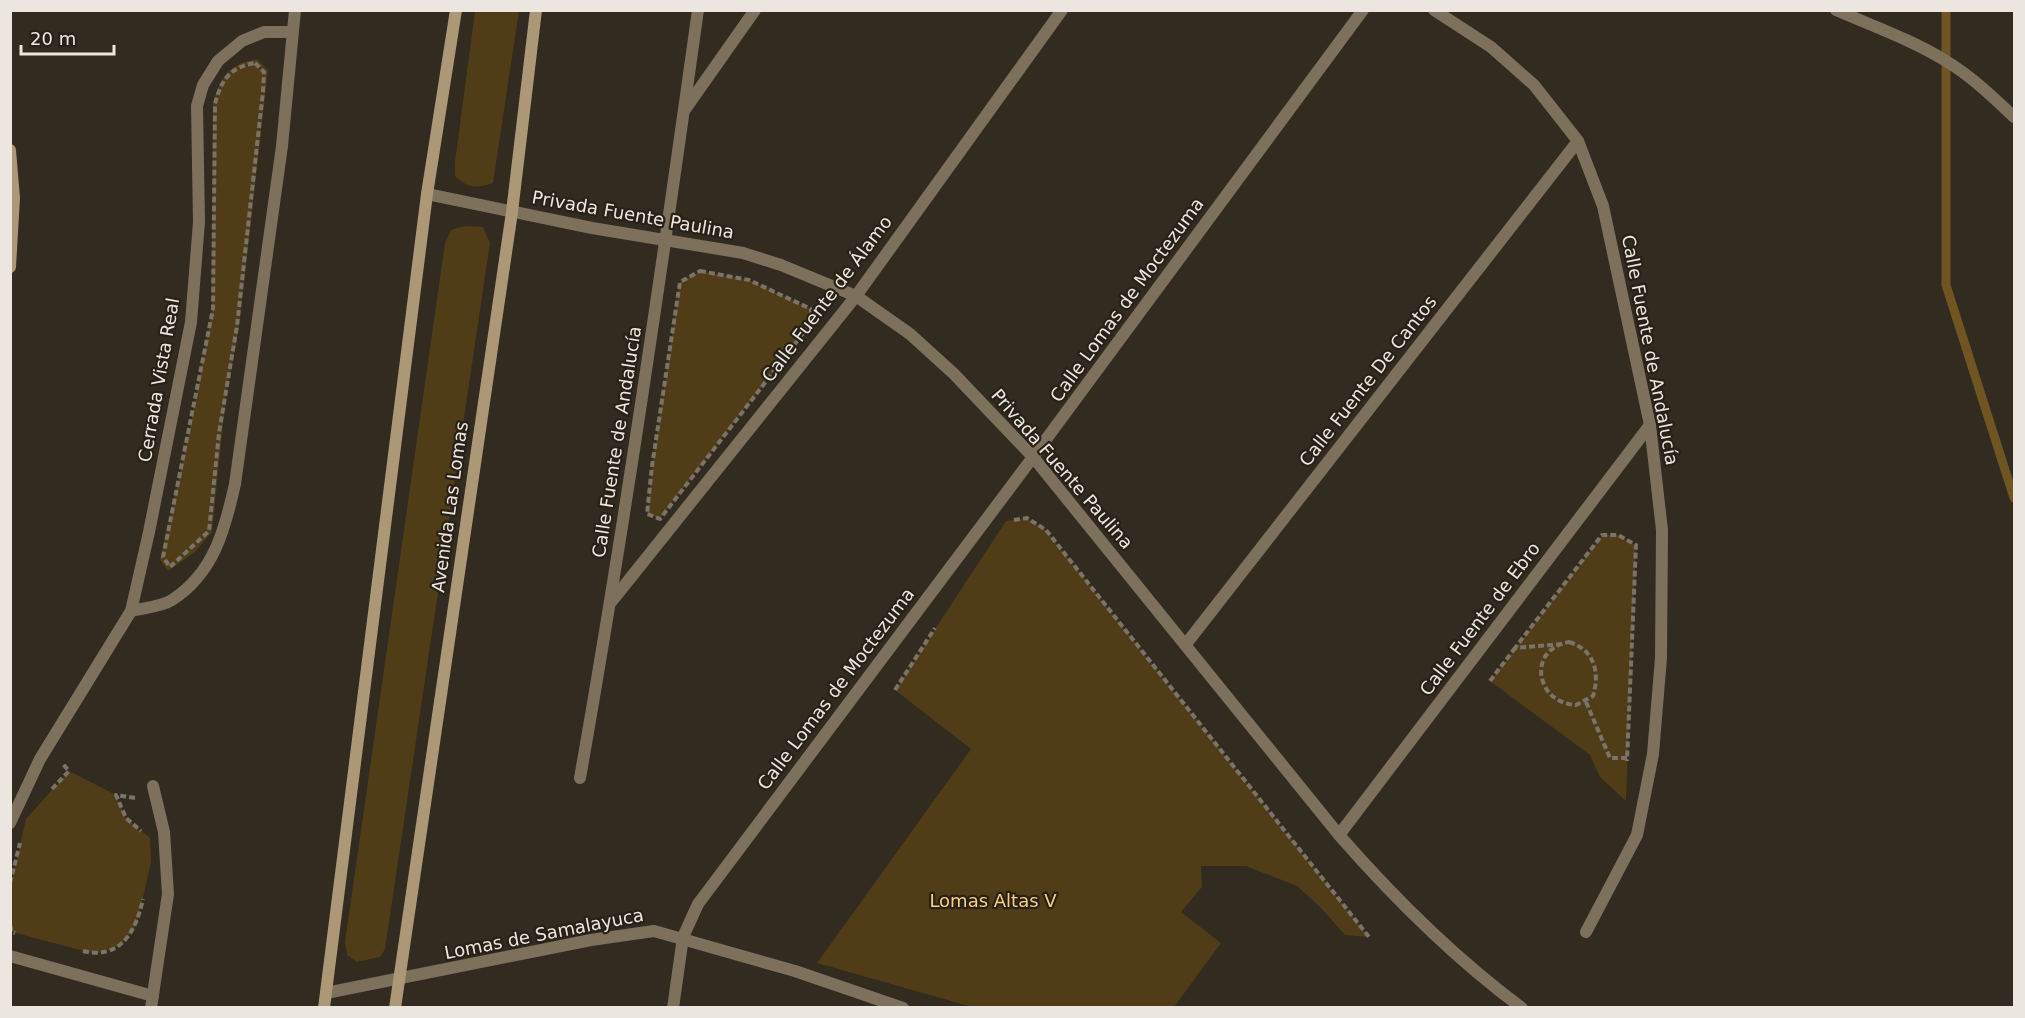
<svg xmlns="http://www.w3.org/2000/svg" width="2025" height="1018" viewBox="0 0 2025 1018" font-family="'DejaVu Sans',sans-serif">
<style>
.green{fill:#503c17}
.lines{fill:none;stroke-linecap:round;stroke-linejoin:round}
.stream{stroke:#705421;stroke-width:9}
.path{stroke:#79736a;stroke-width:4;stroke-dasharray:6 3;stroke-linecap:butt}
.street{stroke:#7d715c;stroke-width:12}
.secondary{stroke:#ac9776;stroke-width:12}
.labels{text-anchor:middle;stroke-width:4.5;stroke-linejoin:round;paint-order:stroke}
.street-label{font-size:18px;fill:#ebe7e0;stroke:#272117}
.park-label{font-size:18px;fill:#fbce82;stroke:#272117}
</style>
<rect width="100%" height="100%" fill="#312b20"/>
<!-- green -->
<g class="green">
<path d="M475,11H519L493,183C477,189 467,188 455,176V162Z"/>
<path d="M257,59L268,70L239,328L226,395L212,532L195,552L168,571L160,560L190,428L212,309L213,104C220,77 229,63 257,59Z"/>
<path d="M465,226L483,227L490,243L385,949L380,957L357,962L347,955L345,942L445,243L451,230Z"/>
<path d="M700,271L749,280L811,309V323L660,519L647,514L652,466L680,282Z"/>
<path d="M1027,518L1046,530L1369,937L1345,935L1321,908L1297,886L1246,866H1201L1202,887L1181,912L1221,943L1174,1007H972L817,963L971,749L895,690L1006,521Z"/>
<path d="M1602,535H1618L1636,545L1626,801L1600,777L1590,755L1490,681Z"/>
<path d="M69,771L116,795L126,818L150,838L151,862L137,924L122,945L95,954L12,932L11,883L26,819Z"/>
</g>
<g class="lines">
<!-- stream -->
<path class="stream" d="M1946,10V285L2014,498"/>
<!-- path -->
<g class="path">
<path d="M255,63L264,72L263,91L237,326L219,433L209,531L170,567L163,557L213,309L215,104C221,80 230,67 255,63Z"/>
<path d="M700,271L749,280L811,309V323L660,519L647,514L652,466L680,282Z"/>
<path d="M1014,520L1027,518L1046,530L1369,937"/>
<path d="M1569,642C1595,650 1600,673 1593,696L1576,705C1535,703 1527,649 1569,642Z"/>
<path d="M1562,644L1515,648L1602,535H1618L1636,545L1627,761"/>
<path d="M1490,681L1515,648"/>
<path d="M895,690L935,628"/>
<path d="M1586,702L1610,758H1627"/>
<path d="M52,789L69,771L62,763"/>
<path d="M135,798L116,795L126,818L141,831"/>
<path d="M10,883L20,843"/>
<path d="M10,925L12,932L15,933"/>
<path d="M83,951C121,960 136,931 143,899"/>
</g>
<!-- street -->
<g class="street">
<path d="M1434,10L1491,47L1534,85L1578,141L1603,206L1650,425L1662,530L1661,658L1653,754L1637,835L1586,932"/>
<path d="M1836,10C1873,26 1912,40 1946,61C1971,76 1993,97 2014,117"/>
<path d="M686,108L755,10"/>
<path d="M427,194L592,228L743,253L781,265L856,296L910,334L954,374L1033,457L1339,835C1395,899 1453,957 1522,1008"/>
<path d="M612,601L856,296L1062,10"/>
<path d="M131,611C143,608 161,607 172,600C214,573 225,529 235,484L282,146L295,10"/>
<path d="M1186,644L1578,141"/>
<path d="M580,778C625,523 662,267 698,10"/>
<path d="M10,823L40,759L131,611L149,532L191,322L199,222L197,106L203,85L218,61L242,41L264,32H291"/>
<path d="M1339,835L1650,425"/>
<path d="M10,956L153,996"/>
<path d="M326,993L591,940L654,931L795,971L903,1008"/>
<path d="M151,1008L168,894L164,832L153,786"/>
<path d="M673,1008L683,937L698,904L1033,457L1363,10"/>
</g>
<!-- secondary -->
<g class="secondary">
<path d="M10,150L14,198L10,267"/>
<path d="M324,1008L427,194L456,10"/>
<path d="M395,1008L512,212L536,10"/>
</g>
</g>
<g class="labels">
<!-- street labels -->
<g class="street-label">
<text transform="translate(633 215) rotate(10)" y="6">Privada Fuente Paulina</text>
<text transform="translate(827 299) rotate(-53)" y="6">Calle Fuente de Álamo</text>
<text transform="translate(1127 300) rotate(-54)" y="6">Calle Lomas de Moctezuma</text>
<text transform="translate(1650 350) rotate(79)" y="6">Calle Fuente de Andalucía</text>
<text transform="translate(159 380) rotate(-80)" y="6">Cerrada Vista Real</text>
<text transform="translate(1368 381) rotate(-52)" y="6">Calle Fuente De Cantos</text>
<text transform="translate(617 442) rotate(-81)" y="6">Calle Fuente de Andalucía</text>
<text transform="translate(1062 469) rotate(49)" y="6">Privada Fuente Paulina</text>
<text transform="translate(450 507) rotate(-82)" y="6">Avenida Las Lomas</text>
<text transform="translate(1480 619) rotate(-53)" y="6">Calle Fuente de Ebro</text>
<text transform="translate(836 689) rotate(-53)" y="6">Calle Lomas de Moctezuma</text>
<text transform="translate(544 934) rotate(-11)" y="6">Lomas de Samalayuca</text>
</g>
<!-- park labels -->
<g class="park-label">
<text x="993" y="907">Lomas Altas V</text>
</g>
</g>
<!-- border -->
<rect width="2025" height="1018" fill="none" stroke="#ebe7e0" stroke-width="24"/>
<!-- scale -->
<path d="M21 45v9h93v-9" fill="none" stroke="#ebe7e0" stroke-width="3"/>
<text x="30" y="45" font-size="18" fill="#ebe7e0" stroke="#272117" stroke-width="4.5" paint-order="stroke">20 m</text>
</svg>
